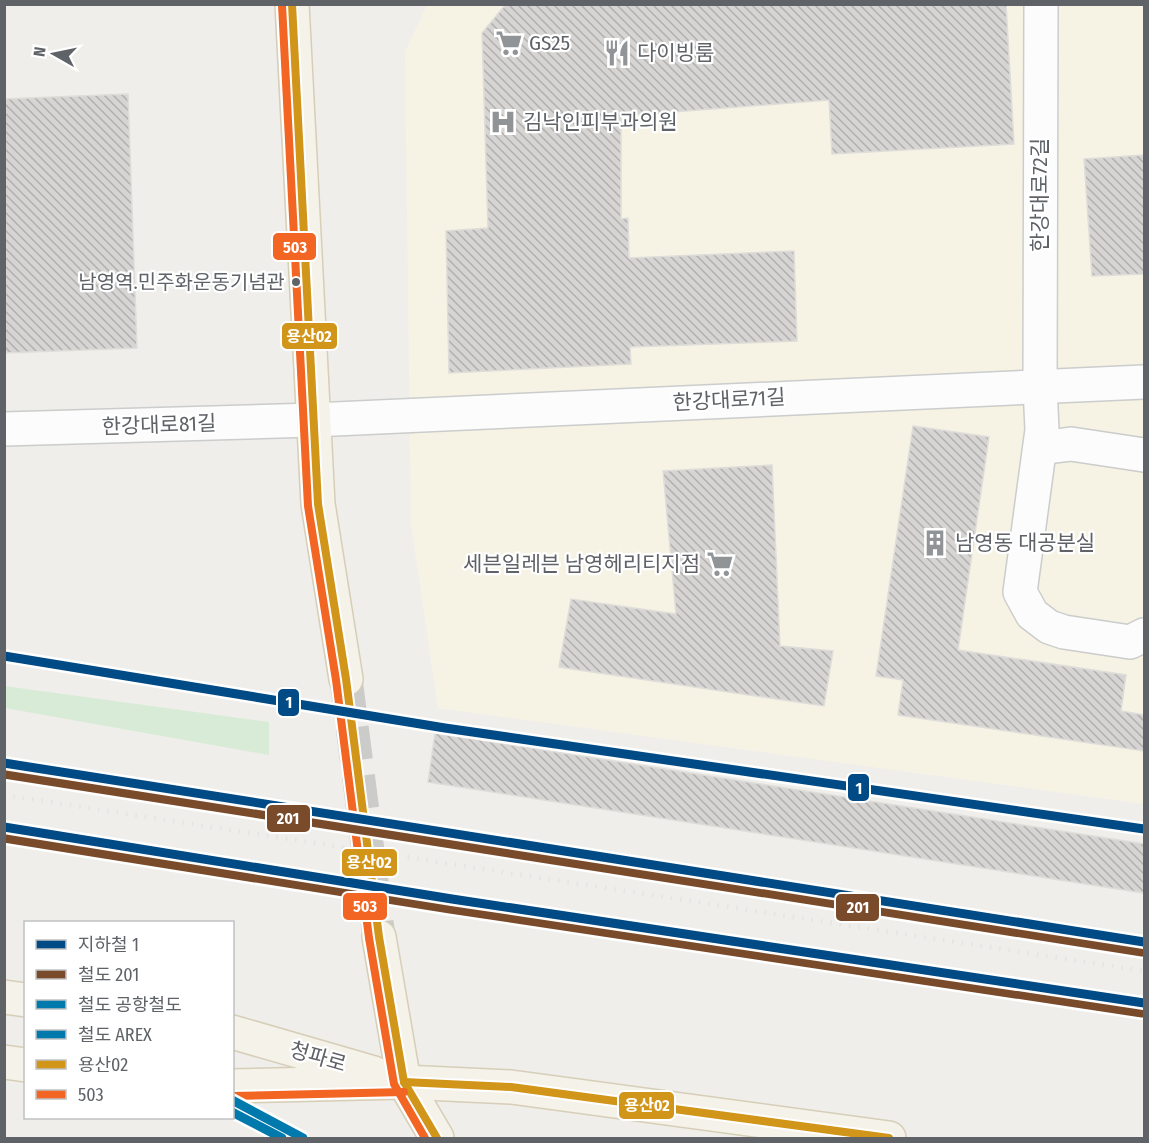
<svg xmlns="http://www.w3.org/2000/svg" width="1149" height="1143" viewBox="0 0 1149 1143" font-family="'Fira Sans Condensed','Noto Sans KR',sans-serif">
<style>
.commercial{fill:#f7f3e4}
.green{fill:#d8ebd6}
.building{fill:url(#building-back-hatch);stroke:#deddd9;stroke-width:1.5}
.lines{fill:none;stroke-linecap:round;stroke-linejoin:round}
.major-tunnel{stroke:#cbcbca;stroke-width:33;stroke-dasharray:33 16;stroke-linecap:butt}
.minor-casing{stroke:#cbcccc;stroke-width:36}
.major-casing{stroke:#d7ceb8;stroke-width:36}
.minor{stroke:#fdfcfc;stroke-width:33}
.major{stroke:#f4f2e9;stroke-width:33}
.rail{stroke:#e4e4e4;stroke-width:4.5;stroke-dasharray:1.5 8;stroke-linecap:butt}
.bus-1-casing{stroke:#fff;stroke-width:12}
.bus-2-casing{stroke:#fff;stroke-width:12}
.bus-1{stroke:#d1951a;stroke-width:8}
.bus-2{stroke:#f26522;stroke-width:8}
.rail-1-casing{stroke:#fff;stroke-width:14}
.rail-2-casing{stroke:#fff;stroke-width:14}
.rail-3-casing{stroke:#fff;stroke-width:14}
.rail-1{stroke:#7a4b2a;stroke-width:9}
.rail-2{stroke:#0079ac;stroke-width:9}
.rail-3{stroke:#0079ac;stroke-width:9}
.metro-1-casing{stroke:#fff;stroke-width:14}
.metro-1{stroke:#004a85;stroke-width:9}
.bus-dot{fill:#5f6368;stroke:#fff;stroke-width:2}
.labels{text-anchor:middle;stroke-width:4.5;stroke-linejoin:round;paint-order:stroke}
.bus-label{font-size:20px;fill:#5f6368;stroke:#fff;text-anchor:end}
.poi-label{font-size:21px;fill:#5f6368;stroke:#fff;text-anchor:start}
.street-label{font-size:21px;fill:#5f6368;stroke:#fff}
.line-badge{stroke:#fff;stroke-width:2}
.badge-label{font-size:16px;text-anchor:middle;font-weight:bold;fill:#fff}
</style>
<defs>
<pattern id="building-back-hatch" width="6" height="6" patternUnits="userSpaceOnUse" patternTransform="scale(1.5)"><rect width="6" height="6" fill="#d6d5d3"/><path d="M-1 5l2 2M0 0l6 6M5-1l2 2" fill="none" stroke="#b1b0af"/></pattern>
</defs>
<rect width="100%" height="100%" fill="#efeeea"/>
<!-- commercial -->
<path class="commercial" d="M427,5H1144V804L438,708L411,524L405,52Z"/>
<!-- green -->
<path class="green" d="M4,686L269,722V755L5,708Z"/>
<!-- building -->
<g class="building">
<path d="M506,4H1006L1014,144L832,154L829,100L621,116V219L628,218L629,258L794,251L797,341L630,347L631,364L449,373L446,231L488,228L482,33Z"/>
<path d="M128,94L137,348L4,353V99Z"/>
<path d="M1144,155V274L1092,276L1084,159Z"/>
<path d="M913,426L989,437L958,650L1126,675L1121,711L1144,715V751L898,715L903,680L876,676Z"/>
<path d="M772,465L780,646L833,651L824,706L559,667L571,599L676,614L663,471Z"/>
<path d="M435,733L1144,844V893L428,782Z"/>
</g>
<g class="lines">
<!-- major-tunnel -->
<path class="major-tunnel" d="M346,679L379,937"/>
<!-- minor casing -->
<g class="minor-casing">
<g id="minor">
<path d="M1041,4L1040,386L1042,430L1020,592L1032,614L1049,627L1064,632L1130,642L1144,635"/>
<path d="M4,429L313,420L1144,382"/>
<path d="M1040,448L1071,444L1144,455"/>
</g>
</g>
<!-- major casing -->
<g class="major-casing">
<g id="major">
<path d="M292,4L318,504L346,679"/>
<path d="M379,937L404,1082L437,1138"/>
<path d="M4,997L26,1000"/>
<path d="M232,1032L374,1073"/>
<path d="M4,1062L26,1065"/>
<path d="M232,1086L404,1082L511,1087L889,1138"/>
</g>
</g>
<!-- minor -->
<use href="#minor" class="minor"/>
<!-- major -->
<use href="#major" class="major"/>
<!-- rail -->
<path class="rail" d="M4,795L1144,971"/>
<!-- bus-1 casing -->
<g class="bus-1-casing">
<g id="bus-1">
<path d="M292,4L318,504L346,679L379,937L404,1082L437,1138"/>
<path d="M404,1082L511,1087L889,1138"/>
</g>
</g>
<!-- bus-2 casing -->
<g class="bus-2-casing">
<g id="bus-2">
<path d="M282,5L308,506L336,680L369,938L394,1084L425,1138"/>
<path d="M232,1096L404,1092"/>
</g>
</g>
<!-- bus-1 -->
<use href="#bus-1" class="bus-1"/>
<!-- bus-2 -->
<use href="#bus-2" class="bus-2"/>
<!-- rail-1 casing -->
<g class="rail-1-casing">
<g id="rail-1">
<path d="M4,774L1142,952"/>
<path d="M4,838L450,909L1142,1013"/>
</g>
</g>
<!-- rail-2 casing -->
<g class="rail-2-casing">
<path id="rail-2" d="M232,1100L303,1138"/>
</g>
<!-- rail-3 casing -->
<g class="rail-3-casing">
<path id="rail-3" d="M232,1112L282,1138"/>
</g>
<!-- rail-1 -->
<use href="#rail-1" class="rail-1"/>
<!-- rail-2 -->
<use href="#rail-2" class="rail-2"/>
<!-- rail-3 -->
<use href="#rail-3" class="rail-3"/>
<!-- metro-1 casing -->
<g class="metro-1-casing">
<g id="metro-1">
<path d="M4,656L445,728L1144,829"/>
<path d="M4,763L1144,942"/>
<path d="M4,827L452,899L1144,1003"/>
</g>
</g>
<!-- metro-1 -->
<use href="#metro-1" class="metro-1"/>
</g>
<!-- icons -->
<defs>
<g id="supermarket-bare" transform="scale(2.07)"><path d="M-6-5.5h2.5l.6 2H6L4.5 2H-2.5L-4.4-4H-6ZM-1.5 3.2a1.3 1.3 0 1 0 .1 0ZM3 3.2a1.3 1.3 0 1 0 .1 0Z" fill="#919496" stroke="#fff" stroke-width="2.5" paint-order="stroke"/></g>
<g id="restaurant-bare" transform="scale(2.07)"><path d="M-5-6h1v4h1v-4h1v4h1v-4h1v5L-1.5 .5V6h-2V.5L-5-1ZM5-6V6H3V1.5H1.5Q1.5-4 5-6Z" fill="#919496" stroke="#fff" stroke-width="2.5" paint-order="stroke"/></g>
<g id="hospital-bare" transform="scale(2.07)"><path d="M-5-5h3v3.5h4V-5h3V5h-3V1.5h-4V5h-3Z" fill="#919496" stroke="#fff" stroke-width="2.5" paint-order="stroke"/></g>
<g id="building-bare" transform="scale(2.07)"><path d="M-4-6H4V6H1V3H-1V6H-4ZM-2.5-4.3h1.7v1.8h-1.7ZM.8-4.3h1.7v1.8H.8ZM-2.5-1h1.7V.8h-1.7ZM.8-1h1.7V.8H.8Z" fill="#919496" stroke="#fff" stroke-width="2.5" paint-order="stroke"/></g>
</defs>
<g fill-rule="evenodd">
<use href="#supermarket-bare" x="509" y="43"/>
<use href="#restaurant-bare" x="617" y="53"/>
<use href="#hospital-bare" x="503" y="122"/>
<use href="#building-bare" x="935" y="543"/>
<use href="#supermarket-bare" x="720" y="564"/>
</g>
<!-- markers -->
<circle class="bus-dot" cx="296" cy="282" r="5"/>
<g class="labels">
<!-- bus labels -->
<g class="bus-label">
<text x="285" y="289">남영역.민주화운동기념관</text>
</g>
<!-- poi labels -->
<g class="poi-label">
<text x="529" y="50">GS25</text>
<text x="637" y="60">다이빙룸</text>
<text x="523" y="129">김낙인피부과의원</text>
<text x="955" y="550">남영동 대공분실</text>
<text x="700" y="571" text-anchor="end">세븐일레븐 남영헤리티지점</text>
</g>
<!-- street labels -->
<g class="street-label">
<text transform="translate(1040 195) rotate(-90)" y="7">한강대로72길</text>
<text transform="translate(729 400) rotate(-3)" y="7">한강대로71길</text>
<text transform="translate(159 425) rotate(-2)" y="7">한강대로81길</text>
<text transform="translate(318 1057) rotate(16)" y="7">청파로</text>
</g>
</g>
<g class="line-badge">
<rect x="272" y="232" width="45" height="29" rx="6" fill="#f26522"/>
<rect x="281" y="322" width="57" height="28" rx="6" fill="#d1951a"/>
<rect x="277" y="688" width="23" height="29" rx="6" fill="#004a85"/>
<rect x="847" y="773" width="23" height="29" rx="6" fill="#004a85"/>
<rect x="266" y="804" width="45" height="29" rx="6" fill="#7a4b2a"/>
<rect x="341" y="848" width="57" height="29" rx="6" fill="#d1951a"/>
<rect x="342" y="892" width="46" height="29" rx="6" fill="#f26522"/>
<rect x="835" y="893" width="45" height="29" rx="6" fill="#7a4b2a"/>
<rect x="618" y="1091" width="57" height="29" rx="6" fill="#d1951a"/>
</g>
<g class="badge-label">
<text x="295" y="253">503</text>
<text x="309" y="342">용산02</text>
<text x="289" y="708">1</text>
<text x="859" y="794">1</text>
<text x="288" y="824">201</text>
<text x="369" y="868">용산02</text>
<text x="365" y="912">503</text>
<text x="858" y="913">201</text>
<text x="647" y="1111">용산02</text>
</g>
<!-- border -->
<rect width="1149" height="1143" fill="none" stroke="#5f6368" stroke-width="12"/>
<!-- legend -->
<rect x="24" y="921" width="210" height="198" fill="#ffffff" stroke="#bfc1c3" stroke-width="1.5"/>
<rect x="36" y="940" width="30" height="9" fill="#004a85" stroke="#bfc1c3" stroke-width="1.5"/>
<text x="78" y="951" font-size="18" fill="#5f6368">지하철 1</text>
<rect x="36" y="970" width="30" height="9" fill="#7a4b2a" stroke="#bfc1c3" stroke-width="1.5"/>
<text x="78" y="981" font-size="18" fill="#5f6368">철도 201</text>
<rect x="36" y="1000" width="30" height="9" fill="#0079ac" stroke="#bfc1c3" stroke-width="1.5"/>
<text x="78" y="1011" font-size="18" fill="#5f6368">철도 공항철도</text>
<rect x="36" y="1030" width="30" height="9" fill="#0079ac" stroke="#bfc1c3" stroke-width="1.5"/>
<text x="78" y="1041" font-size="18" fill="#5f6368">철도 AREX</text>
<rect x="36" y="1060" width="30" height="9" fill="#d1951a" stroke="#bfc1c3" stroke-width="1.5"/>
<text x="78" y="1071" font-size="18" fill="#5f6368">용산02</text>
<rect x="36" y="1090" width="30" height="9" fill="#f26522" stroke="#bfc1c3" stroke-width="1.5"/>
<text x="78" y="1101" font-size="18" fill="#5f6368">503</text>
<!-- north arrow -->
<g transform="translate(54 54) rotate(279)" stroke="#ffffff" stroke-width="4.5" paint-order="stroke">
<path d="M0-4.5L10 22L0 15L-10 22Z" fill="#5f6368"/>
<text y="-9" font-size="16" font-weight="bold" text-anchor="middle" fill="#5f6368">N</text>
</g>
</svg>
